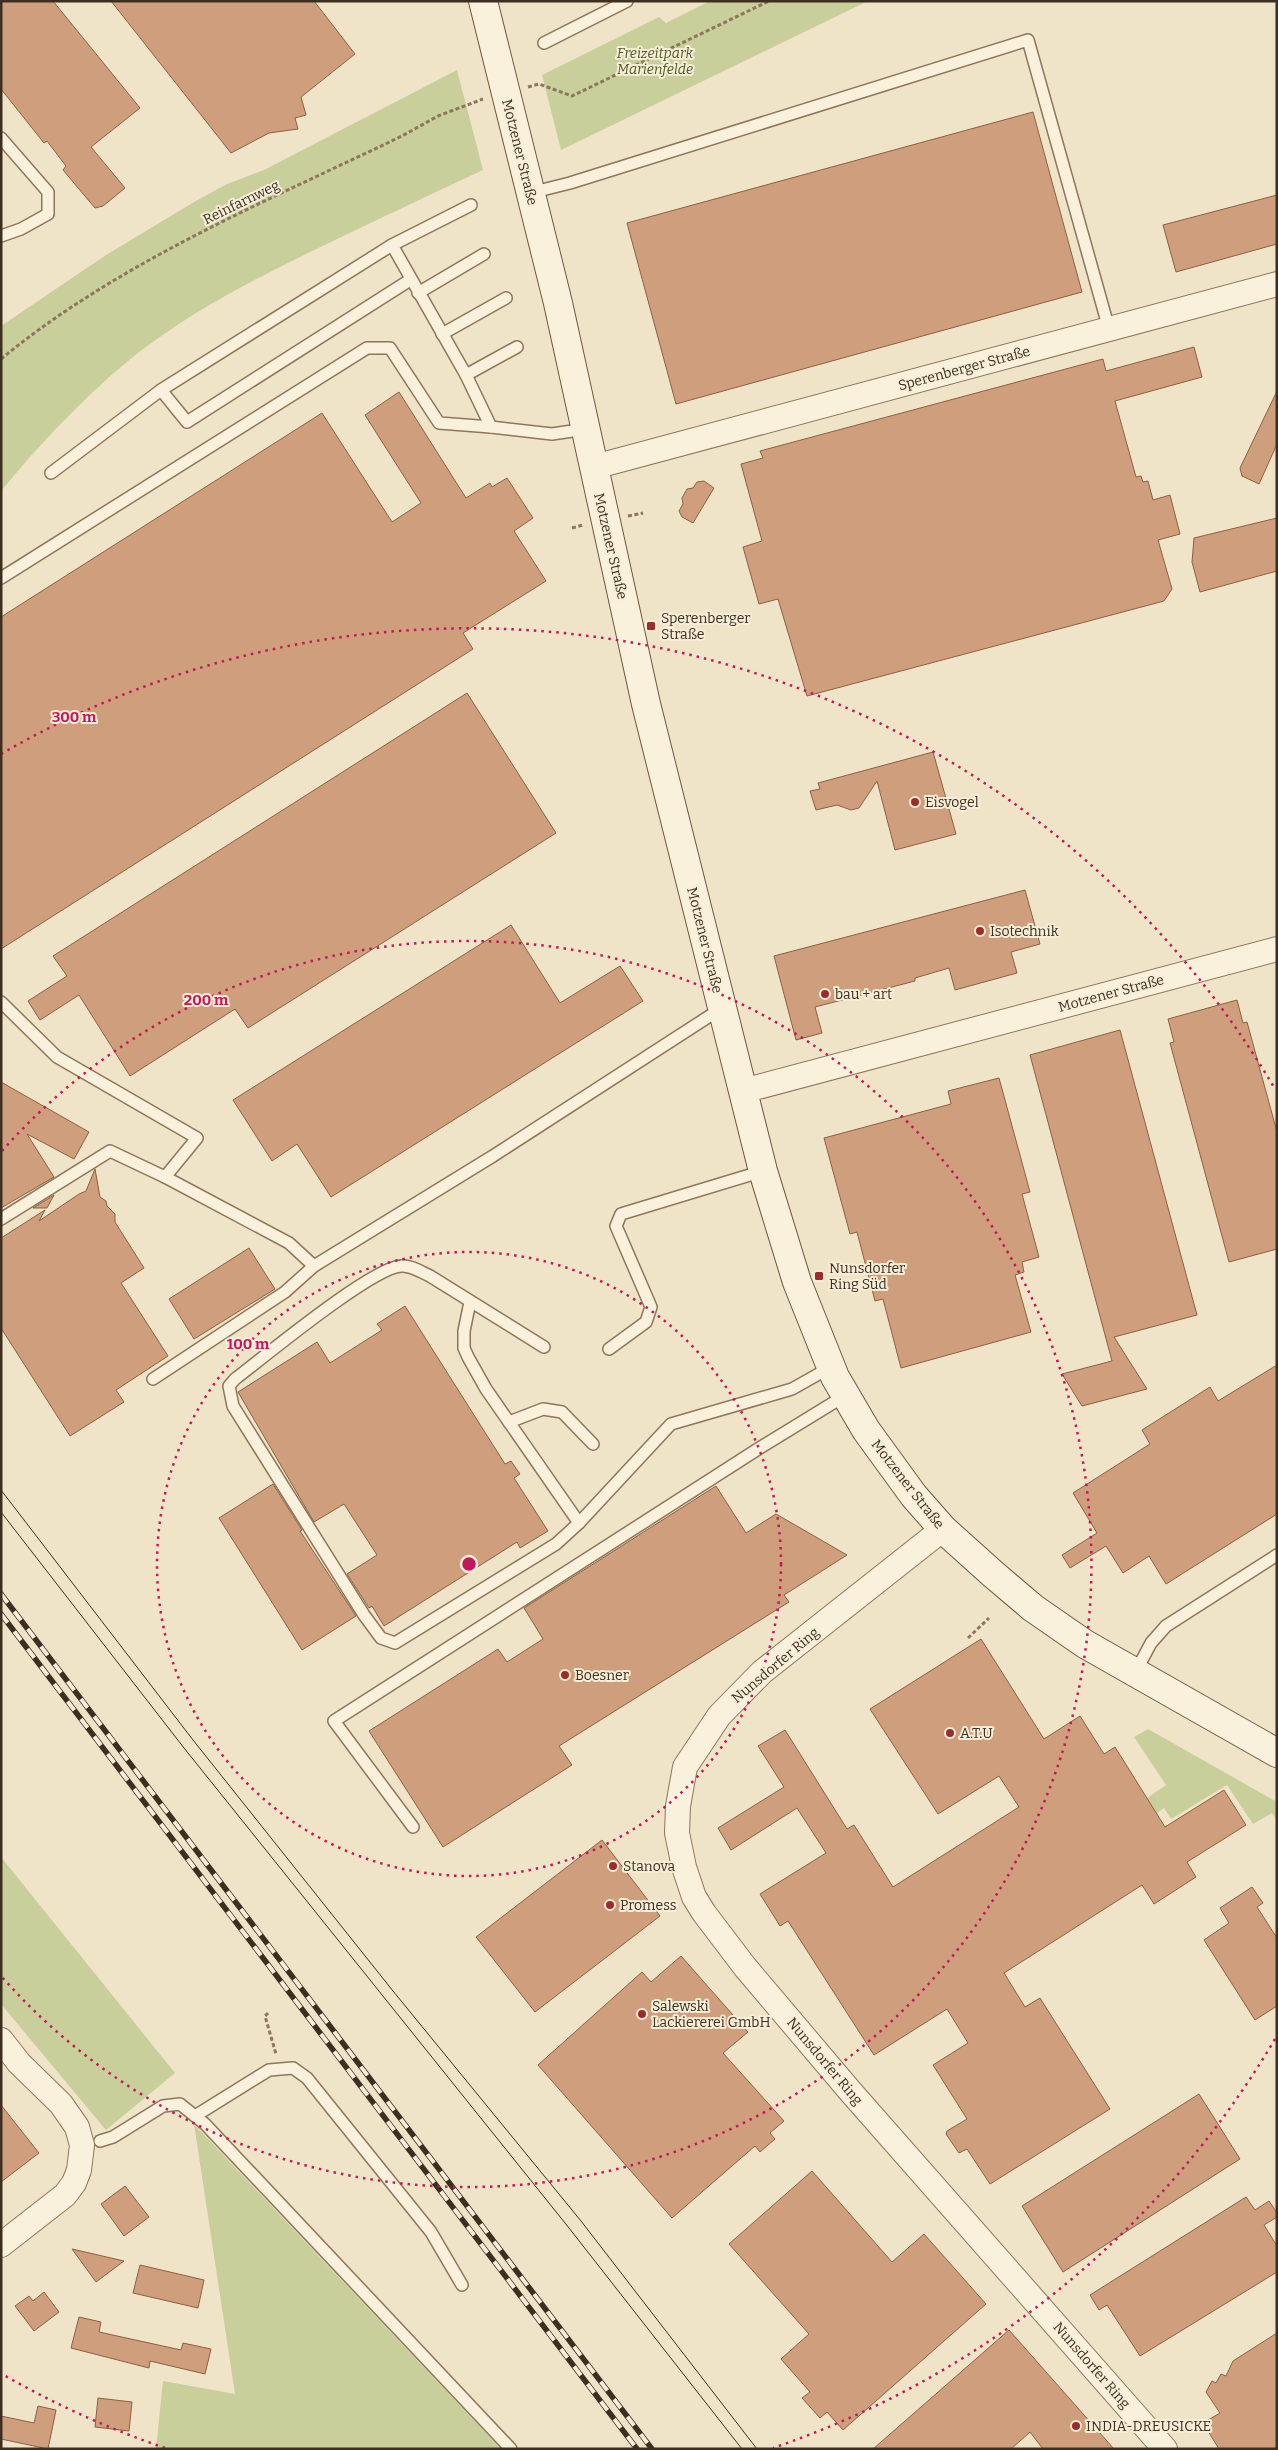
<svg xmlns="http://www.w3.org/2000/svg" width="1278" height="2450" viewBox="0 0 1278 2450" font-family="Bitter,serif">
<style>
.green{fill:#c9cf9b}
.building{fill:#cf9f7d;stroke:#8d5f41}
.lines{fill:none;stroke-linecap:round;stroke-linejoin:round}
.lane-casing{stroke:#8d765c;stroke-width:14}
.street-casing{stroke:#8d765c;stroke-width:26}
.secondary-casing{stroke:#6f573f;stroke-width:30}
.path{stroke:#8d765c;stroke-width:3;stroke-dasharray:4 2.5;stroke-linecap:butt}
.lane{stroke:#faf1dc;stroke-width:11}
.street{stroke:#faf1dc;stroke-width:24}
.secondary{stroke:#faf1dc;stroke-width:28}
.tram{stroke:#3d2e20;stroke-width:1}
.rail-casing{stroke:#3d2e20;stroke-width:5.5}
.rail{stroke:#f7eed8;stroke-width:4;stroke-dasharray:11;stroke-linecap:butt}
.ring{fill:none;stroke:#c2185b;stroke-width:2.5;stroke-dasharray:2.5 5}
.poi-dot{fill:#9e2a2b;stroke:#f7eed8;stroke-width:2}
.labels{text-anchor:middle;stroke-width:4;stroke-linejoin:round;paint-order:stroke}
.park-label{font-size:14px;font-style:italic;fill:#4d5a26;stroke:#f7eed8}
.street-label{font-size:14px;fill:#3d2e20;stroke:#f7eed8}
.poi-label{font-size:14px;fill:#3d2e20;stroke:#f7eed8;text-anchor:start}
.centre{fill:#c2185b;stroke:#f7eed8;stroke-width:2.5}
.ring-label{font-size:15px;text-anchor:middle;font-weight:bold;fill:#c2185b;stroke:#f7eed8;stroke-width:4;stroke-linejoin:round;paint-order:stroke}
</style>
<rect width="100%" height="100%" fill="#f0e4c8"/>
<!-- green -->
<g class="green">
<path d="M710,1H868L561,150L542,75L659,17L666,23Z"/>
<path d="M457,70L483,170C433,193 383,217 333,241C262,275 189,311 128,361C81,400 40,444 1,491V326L106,255L194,202L227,184L264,170Z"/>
<path d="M1148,1729L1277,1802V1821L1272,1813L1253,1824L1227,1785L1171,1819L1164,1808L1156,1814L1147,1798L1166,1785L1134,1737Z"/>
<path d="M1,1857L175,2073L106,2130L1,2004Z"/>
<path d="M194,2124L501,2449H156L163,2381L235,2394Z"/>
</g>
<!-- building -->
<g class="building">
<path d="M1,1H53L140,108L91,147L125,188L103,206L95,208L63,170L66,166L47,141L44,143L1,89Z"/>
<path d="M111,1H314L355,54L301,97L306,115L295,118L298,129L269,133L231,153Z"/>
<path d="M1033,112L1082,292L676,404L627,223Z"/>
<path d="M1277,195V244L1176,272L1163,225Z"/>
<path d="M1194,347L1202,377L1115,401L1136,477L1141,476L1143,482L1148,481L1153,500L1170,495L1180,534L1158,540L1172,589L1164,601L807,696L778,599L759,604L743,547L762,541L741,464L763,458L760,451L1103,359L1106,371Z"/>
<path d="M1277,391V444L1259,484L1242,476L1240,468Z"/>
<path d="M399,392L466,498L490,483L492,487L507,478L533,518L514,531L546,581L463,633L473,649L1,949V617L322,413L392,522L421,503L365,415Z"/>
<path d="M704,481L714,488L693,523L682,517L679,511L683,504L682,498L687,489L693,488L697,482Z"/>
<path d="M1277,518V571L1200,592L1192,562L1194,538Z"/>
<path d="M467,693L556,833L248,1028L235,1009L130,1076L79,995L40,1020L28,1001L67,976L53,956Z"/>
<path d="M933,752L956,834L895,850L877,781L859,808L851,810L837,805L816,810L810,791L820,789L818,783Z"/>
<path d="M1025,890L1040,944L1011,952L1017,973L955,990L949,968L915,978V981L815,1007L822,1033L796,1040L774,956Z"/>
<path d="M511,925L560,1003L620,966L643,1001L331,1197L297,1144L272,1161L233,1100Z"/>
<path d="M1237,1000L1243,1023L1247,1022L1277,1132V1249L1229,1262L1170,1043L1174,1042L1168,1019Z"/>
<path d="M1120,1030L1197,1315L1114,1337L1147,1389L1082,1406L1062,1374L1112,1361L1030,1055Z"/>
<path d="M999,1078L1030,1192L1022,1194L1039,1257L1022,1262L1024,1272L1015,1275L1031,1332L901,1368L883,1299L875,1301L857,1232L850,1234L824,1138L951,1104L948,1091Z"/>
<path d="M1,1082L89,1132L74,1159L27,1134L54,1177L1,1208Z"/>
<path d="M95,1169L100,1197L106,1201L107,1206L115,1214V1222L144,1268L121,1283L168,1356L116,1390L124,1402L70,1436L1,1328V1238L45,1210L39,1221L79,1194L86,1191Z"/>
<path d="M54,1195L47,1208H33Z"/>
<path d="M249,1248L275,1289L194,1339L169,1299Z"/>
<path d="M405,1306L505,1464L511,1461L520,1474L514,1478L548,1531L520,1548L517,1542L384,1626L372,1606L369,1608L347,1574L377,1555L344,1504L314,1522L238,1392L317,1342L330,1363L382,1330L377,1324Z"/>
<path d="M1277,1365V1514L1166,1584L1149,1556L1123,1573L1106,1546L1070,1568L1062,1555L1097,1533L1073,1493L1150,1444L1142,1430L1210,1387L1218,1401Z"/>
<path d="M273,1484L302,1530L300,1531L356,1616L302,1650L219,1518Z"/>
<path d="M716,1486L746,1533L776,1514L847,1555L784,1595L789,1602L559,1746L572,1765L443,1847L369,1731L498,1649L507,1662L543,1639L524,1608Z"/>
<path d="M981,1639L1044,1739L1080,1716L1104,1754L1115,1747L1165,1827L1224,1790L1246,1825L1187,1862L1196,1877L1154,1904L1142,1885L1004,1973L1025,2007L1040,1998L1110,2109L990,2184L967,2149L959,2153L946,2134L947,2131L967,2119L933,2065L968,2043L947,2009L874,2055L788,1921L780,1926L760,1894L826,1853L797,1808L731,1850L718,1828L784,1787L758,1746L785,1730L847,1829L854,1825L893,1887L1019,1807L999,1776L938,1814L870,1709Z"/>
<path d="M602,1840L660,1916L535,2012L476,1937Z"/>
<path d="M1252,1887L1263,1903L1257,1907L1277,1938V2006L1255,2020L1204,1940L1229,1923L1220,1908Z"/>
<path d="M681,1956L748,2032L723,2053L784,2121L770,2133L775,2139L760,2152L755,2146L672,2218L538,2065L642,1972L651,1982Z"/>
<path d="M1199,2094L1240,2159L1063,2272L1022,2206Z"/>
<path d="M1,2105L39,2153L1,2182Z"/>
<path d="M812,2171L892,2262L924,2234L986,2304L843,2430L827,2412L820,2418L802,2398L810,2392L781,2359L809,2334L729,2244Z"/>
<path d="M125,2186L149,2217L124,2236L101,2204Z"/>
<path d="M1246,2197L1255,2210L1269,2201L1277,2213V2217L1264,2225L1277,2246V2272L1140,2356L1107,2305L1099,2310L1090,2295Z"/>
<path d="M72,2249L124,2261L96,2282Z"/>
<path d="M140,2265L204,2280L198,2308L133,2293Z"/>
<path d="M44,2292L59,2312L34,2331L15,2306L29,2296L33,2301Z"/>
<path d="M79,2317L101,2322L99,2332L181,2350L183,2343L211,2349L205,2374L150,2361L149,2368L71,2348Z"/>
<path d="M1009,2330L1114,2449H1043L1030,2432L1011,2449H873Z"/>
<path d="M1277,2333V2449H1219L1203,2423L1220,2413L1206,2392L1212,2381L1216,2383L1221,2374L1226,2376L1233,2361Z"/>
<path d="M98,2398L132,2402L129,2431L95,2427Z"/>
<path d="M38,2406L56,2410L48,2449L1,2439V2416L34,2423Z"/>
</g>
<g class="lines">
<!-- lane casing -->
<g class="lane-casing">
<g id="lane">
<path d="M544,43L627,1"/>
<path d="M1,138L48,192V214L21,229L1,236"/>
<path d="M530,193L570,183L1028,40L1109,329"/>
<path d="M392,245L471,205"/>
<path d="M418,293L484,254"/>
<path d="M442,334L506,298"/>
<path d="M466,375L517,347"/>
<path d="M161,390L187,422L410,280"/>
<path d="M51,473L161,390L392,245L466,375L491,427L552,434L586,429"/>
<path d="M1,578L367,348H390L439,423L491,427"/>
<path d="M1,1002L57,1057L197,1138L165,1177"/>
<path d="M1,1219L110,1151L165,1177L289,1243L314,1266"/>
<path d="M470,1302L464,1331V1348L468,1357L486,1389L579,1523"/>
<path d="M544,1347L430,1276C421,1272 411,1265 401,1266C371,1268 264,1357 235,1379L229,1386L233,1406L364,1615L381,1638L395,1643L556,1544L579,1523L671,1424L792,1389L831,1367"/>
<path d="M609,1349L646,1322L651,1307L616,1226L621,1214L763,1171"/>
<path d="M153,1379L285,1292L314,1266L493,1156L722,1008"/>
<path d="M509,1422L543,1409L562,1412L593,1444"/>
<path d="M1135,1673L1151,1643L1166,1626L1277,1555"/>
<path d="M413,1827L334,1721L758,1449L846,1395"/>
<path d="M195,2116L269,2070L293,2068L307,2078L431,2232L462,2285"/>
<path d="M100,2141L113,2137L163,2106L180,2104L205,2124L511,2449"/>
</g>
</g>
<!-- street casing -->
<g class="street-casing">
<g id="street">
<path d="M594,467L1277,284"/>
<path d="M743,1091L1277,949"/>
<path d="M943,1529L762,1672L719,1716L685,1767L678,1806L677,1833L684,1867L694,1897L704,1913L745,1967L850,2091L1165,2449"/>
<path d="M1,2040L19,2063L61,2104L77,2127L82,2145L79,2170L74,2183L65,2195L1,2245"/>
</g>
</g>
<!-- secondary casing -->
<g class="secondary-casing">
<path id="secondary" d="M483,1L558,303L646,704L763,1171L797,1282L835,1377L866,1430L914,1496L943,1529L993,1574L1033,1608L1085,1644L1277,1753"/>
</g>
<!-- path -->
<g class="path">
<path d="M528,87L539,84L572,96L769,1"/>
<path d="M1,359C119,262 265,202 402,136L438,116L483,99"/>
<path d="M628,516L643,513"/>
<path d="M572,528L583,525"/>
<path d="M968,1638L989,1618"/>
<path d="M268,2013L265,2016L276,2054"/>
</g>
<!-- lane -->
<use href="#lane" class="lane"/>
<!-- street -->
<use href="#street" class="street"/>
<!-- secondary -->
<use href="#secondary" class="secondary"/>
<!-- tram -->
<g class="tram">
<path d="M1,1490L193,1740L393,1991L581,2221L757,2449"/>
<path d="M1,1512L184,1748L569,2228L742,2449"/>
</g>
<!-- rail casing -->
<g class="rail-casing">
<g id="rail">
<path d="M1,1594L652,2449"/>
<path d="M1,1614L637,2449"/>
</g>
</g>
<!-- rail -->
<use href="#rail" class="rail"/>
</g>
<!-- distance rings -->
<g class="ring">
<circle cx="469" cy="1564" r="312"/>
<path d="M2 1151A623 623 0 1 1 2 1977"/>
<path d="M1275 2039A935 935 0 0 1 773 2448M165 2448A935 935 0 0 1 2 2374M1 754A935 935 0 0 1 1275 1089"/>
</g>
<!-- markers -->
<g class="poi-dot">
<rect x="646" y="621" width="10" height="10" rx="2.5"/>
<circle cx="915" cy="802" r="5"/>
<circle cx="980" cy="931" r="5"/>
<circle cx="825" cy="994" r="5"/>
<rect x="814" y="1271" width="10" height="10" rx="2.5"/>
<circle cx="565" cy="1675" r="5"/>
<circle cx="950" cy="1733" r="5"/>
<circle cx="613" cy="1866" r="5"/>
<circle cx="610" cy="1905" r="5"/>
<circle cx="642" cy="2014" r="5"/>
<circle cx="1076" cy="2426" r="5"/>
</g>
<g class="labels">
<!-- park labels -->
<g class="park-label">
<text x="655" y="58">Freizeitpark<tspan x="655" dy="16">Marienfelde</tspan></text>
</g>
<!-- street labels -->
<g class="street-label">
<text transform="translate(520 152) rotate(76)" y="5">Motzener Straße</text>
<text transform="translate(241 202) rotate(-26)" y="5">Reinfarnweg</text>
<text transform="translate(964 368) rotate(-15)" y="5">Sperenberger Straße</text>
<text transform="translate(611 546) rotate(77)" y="5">Motzener Straße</text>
<text transform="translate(705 940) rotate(76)" y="5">Motzener Straße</text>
<text transform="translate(1111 993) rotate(-15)" y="5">Motzener Straße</text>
<text transform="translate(908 1484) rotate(52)" y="5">Motzener Straße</text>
<text transform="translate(775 1665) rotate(-40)" y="5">Nunsdorfer Ring</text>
<text transform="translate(825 2061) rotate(50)" y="5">Nunsdorfer Ring</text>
<text transform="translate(1092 2365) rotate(49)" y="5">Nunsdorfer Ring</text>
</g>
<!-- poi labels -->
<g class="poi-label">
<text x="661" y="623">Sperenberger<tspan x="661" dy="16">Straße</tspan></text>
<text x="925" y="807">Eisvogel</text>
<text x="990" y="936">Isotechnik</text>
<text x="835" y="999">bau + art</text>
<text x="829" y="1273">Nunsdorfer<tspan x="829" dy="16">Ring Süd</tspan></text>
<text x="575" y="1680">Boesner</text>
<text x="960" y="1738">A.T.U</text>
<text x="623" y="1871">Stanova</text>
<text x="620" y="1910">Promess</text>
<text x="652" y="2011">Salewski<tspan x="652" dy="16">Lackiererei GmbH</tspan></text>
<text x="1086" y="2431">INDIA-DREUSICKE</text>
</g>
</g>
<circle cx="469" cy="1564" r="8" class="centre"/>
<g class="ring-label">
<text x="74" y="722">300 m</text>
<text x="206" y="1005">200 m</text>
<text x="248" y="1349">100 m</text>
</g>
<!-- border -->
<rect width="1278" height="2450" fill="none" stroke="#3d2e20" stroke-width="5"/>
</svg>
